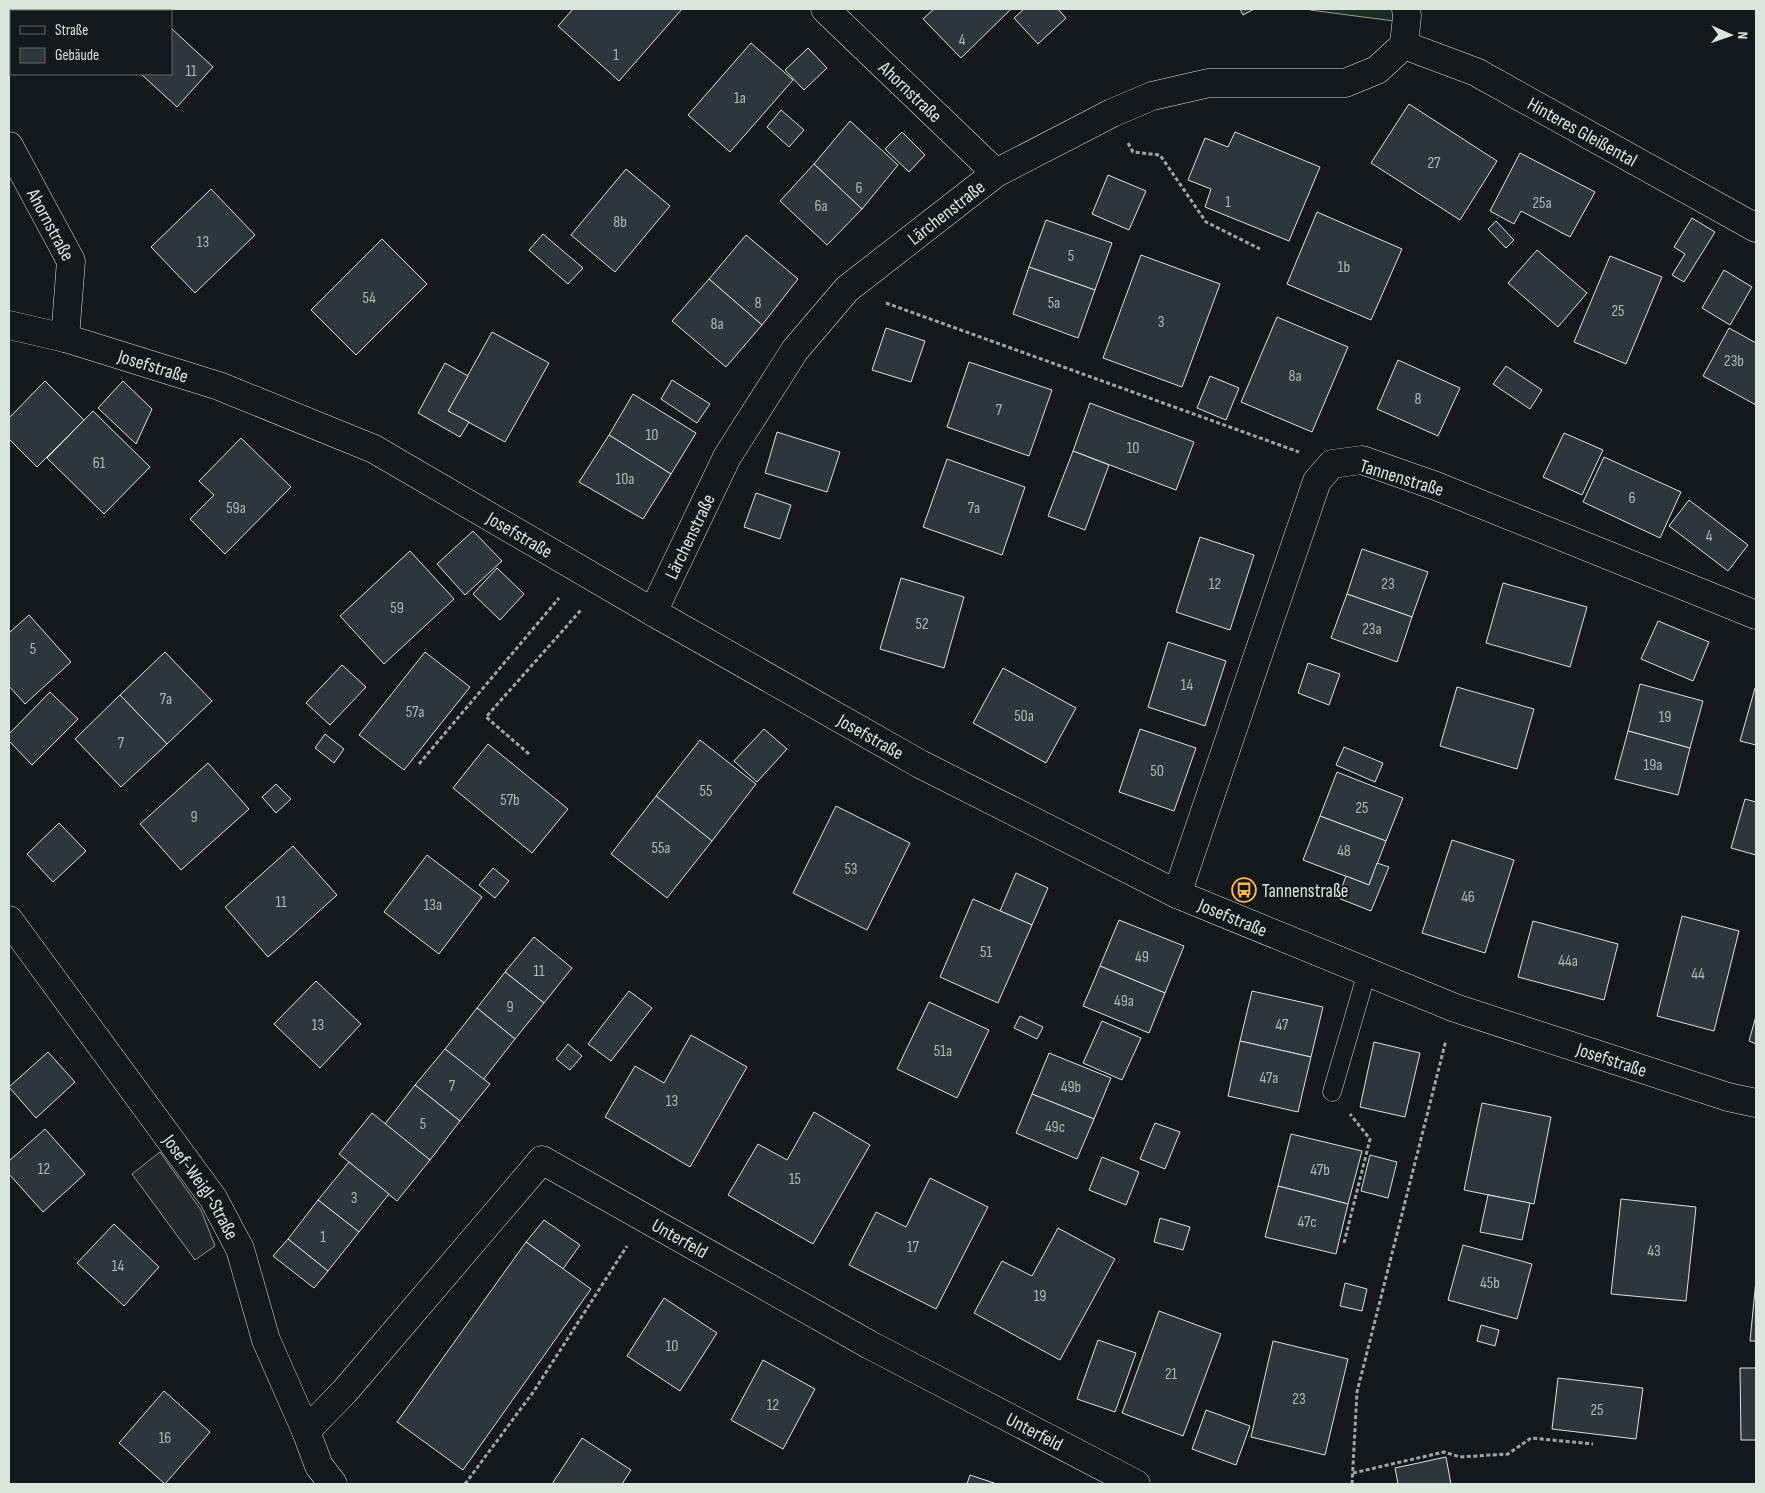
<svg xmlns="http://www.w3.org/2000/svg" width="1765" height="1493" viewBox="0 0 1765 1493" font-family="'Sofia Sans Condensed',sans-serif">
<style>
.green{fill:#1a2d24;stroke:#939e99}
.parking{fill:#24282b;stroke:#939e99}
.building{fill:#2c363c;stroke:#d8e6dc}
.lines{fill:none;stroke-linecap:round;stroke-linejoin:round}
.lane-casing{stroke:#d8e6dc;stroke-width:19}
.street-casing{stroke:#d8e6dc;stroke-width:29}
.path{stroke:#9da8a2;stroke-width:3;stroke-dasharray:4 2.5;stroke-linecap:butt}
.lane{stroke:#14181c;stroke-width:18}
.street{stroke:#14181c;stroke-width:28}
.labels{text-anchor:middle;stroke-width:4;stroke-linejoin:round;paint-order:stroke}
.number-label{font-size:16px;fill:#adbab4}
.street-label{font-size:19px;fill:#d8e6dc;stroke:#14181c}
.poi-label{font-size:19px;fill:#d8e6dc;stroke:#14181c;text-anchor:start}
</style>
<rect width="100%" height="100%" fill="#14181c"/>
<!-- green -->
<path class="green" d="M1310,9H1392L1394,21L1310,10Z"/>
<!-- parking -->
<path class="parking" d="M160,1152L201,1210L215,1246L195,1260L132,1174Z"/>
<!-- building -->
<g class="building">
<path d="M12,9H63L61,11H15Z"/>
<path d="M573,9H682L619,81L558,26Z"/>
<path d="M934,9H1011L961,58L923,19Z"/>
<path d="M1024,9H1058L1066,18L1038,44L1014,18Z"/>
<path d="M1240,9H1254L1243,15Z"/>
<path d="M171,28L213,67L177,107L141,74H171Z"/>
<path d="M751,43L793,80L730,152L688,115Z"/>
<path d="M808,48L827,68L804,90L785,70Z"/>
<path d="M1409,104L1497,161L1460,220L1371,163Z"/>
<path d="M781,110L804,130L789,147L767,127Z"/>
<path d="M850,121L898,165L862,209L814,164Z"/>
<path d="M902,132L925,155L909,172L885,149Z"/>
<path d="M1235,132L1320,167L1289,241L1205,207L1211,189L1188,180L1205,138L1228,147Z"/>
<path d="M1520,153L1595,192L1570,237L1521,211L1514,224L1490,211Z"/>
<path d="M814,164L862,209L827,245L780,201Z"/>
<path d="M626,169L670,206L615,272L571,235Z"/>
<path d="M1108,175L1146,191L1129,230L1092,214Z"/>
<path d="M211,189L255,235L195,293L151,247Z"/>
<path d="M1317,212L1402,249L1371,320L1287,284Z"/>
<path d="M1692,218L1715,232L1684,282L1672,275L1685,254L1674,247Z"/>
<path d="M1046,220L1112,243L1095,290L1029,267Z"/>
<path d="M1496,221L1514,240L1506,248L1488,229Z"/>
<path d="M543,234L583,268L568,284L529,250Z"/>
<path d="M746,235L798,279L762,325L709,279Z"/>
<path d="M382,239L427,284L356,355L311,310Z"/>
<path d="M1537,250L1587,293L1558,327L1508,283Z"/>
<path d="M1141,255L1220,284L1182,387L1103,358Z"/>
<path d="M1610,256L1662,277L1626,364L1574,342Z"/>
<path d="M1029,267L1095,290L1078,338L1013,314Z"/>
<path d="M1724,270L1752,287L1730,325L1702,308Z"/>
<path d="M709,279L762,325L726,367L672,321Z"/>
<path d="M1277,317L1348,347L1312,432L1241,402Z"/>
<path d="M886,328L925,341L911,382L872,370Z"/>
<path d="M1729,328L1756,343V405L1703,376Z"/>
<path d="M492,332L549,363L505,442L448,411Z"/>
<path d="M1398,360L1460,388L1438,436L1377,409Z"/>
<path d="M969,362L1052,390L1029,456L947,427Z"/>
<path d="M445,363L468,376L448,411L469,422L460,437L418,413Z"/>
<path d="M1506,366L1542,390L1530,409L1493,384Z"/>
<path d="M1210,376L1239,388L1226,420L1197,408Z"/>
<path d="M672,380L710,404L697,423L661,399Z"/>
<path d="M45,381L84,420L37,467L9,439V418Z"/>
<path d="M123,381L152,409L136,444L98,408Z"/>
<path d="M633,394L696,433L671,474L609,435Z"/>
<path d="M1090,403L1194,442L1176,490L1073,451Z"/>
<path d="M93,411L150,467L104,514L47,458Z"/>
<path d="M777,432L840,452L827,492L765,473Z"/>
<path d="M1564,433L1603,450L1582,495L1543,477Z"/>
<path d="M609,435L671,474L643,519L579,482Z"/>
<path d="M241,438L291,487L225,554L190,519L214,495L199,481Z"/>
<path d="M1073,451L1109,465L1085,530L1048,516Z"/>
<path d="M1604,457L1681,492L1660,538L1583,502Z"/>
<path d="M947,459L1025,487L1002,555L923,527Z"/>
<path d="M756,493L791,505L780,539L744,527Z"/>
<path d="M1689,500L1748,545L1728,571L1669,526Z"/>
<path d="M473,531L502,561L465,595L437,564Z"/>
<path d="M1200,537L1254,555L1230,630L1176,612Z"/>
<path d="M1362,549L1428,572L1412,617L1347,594Z"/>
<path d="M410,551L454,599L384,664L340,616Z"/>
<path d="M497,568L524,594L500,620L473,594Z"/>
<path d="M901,578L964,597L944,668L880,649Z"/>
<path d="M1503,583L1587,607L1570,667L1486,643Z"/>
<path d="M1347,594L1412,617L1397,662L1331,638Z"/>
<path d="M29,615L71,662L25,704L9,686V633Z"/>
<path d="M1658,621L1709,642L1693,681L1641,659Z"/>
<path d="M1168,642L1226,661L1205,726L1148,707Z"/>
<path d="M165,652L212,701L167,744L120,695Z"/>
<path d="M425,652L470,687L404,770L359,735Z"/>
<path d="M1308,663L1340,674L1329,705L1298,693Z"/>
<path d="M342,665L366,687L330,725L306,703Z"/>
<path d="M1003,668L1076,708L1046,763L973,723Z"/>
<path d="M1640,684L1703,701L1690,748L1628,731Z"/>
<path d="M1457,687L1534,709L1517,769L1440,746Z"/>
<path d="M1755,688L1756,689V745L1740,741Z"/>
<path d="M50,692L78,719L32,765L9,741V734Z"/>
<path d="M120,695L167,744L121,787L75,739Z"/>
<path d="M764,729L787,749L757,782L734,761Z"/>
<path d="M1140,729L1196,748L1174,811L1119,792Z"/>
<path d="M1628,731L1690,748L1678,795L1615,779Z"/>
<path d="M325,734L344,749L334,763L315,748Z"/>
<path d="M700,740L756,784L712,841L656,796Z"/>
<path d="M488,744L568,809L532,853L453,788Z"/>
<path d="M1344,747L1383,763L1375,782L1336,765Z"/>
<path d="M208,763L249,809L181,870L140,824Z"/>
<path d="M1337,772L1403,798L1386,841L1320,816Z"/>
<path d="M276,784L291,799L276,813L262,797Z"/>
<path d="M656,796L712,841L667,898L611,854Z"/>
<path d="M1745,799L1756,802V855L1731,848Z"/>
<path d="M836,806L910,843L867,930L793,893Z"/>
<path d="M1320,816L1386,841L1369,885L1303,860Z"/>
<path d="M59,823L86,851L53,882L27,854Z"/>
<path d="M1452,840L1514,860L1485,953L1422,933Z"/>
<path d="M293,846L337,895L268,957L225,907Z"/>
<path d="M427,855L482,897L439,954L384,912Z"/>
<path d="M1377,863L1389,867L1371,911L1338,898L1346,876L1369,885Z"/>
<path d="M493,868L509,881L495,898L479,885Z"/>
<path d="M1016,873L1048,888L1032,925L1000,911Z"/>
<path d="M973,899L1032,925L998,1003L940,977Z"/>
<path d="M1682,916L1739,931L1714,1031L1657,1016Z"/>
<path d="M1119,920L1184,946L1165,993L1100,966Z"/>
<path d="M1533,921L1618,944L1604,1000L1518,977Z"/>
<path d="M534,937L572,968L544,1003L505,972Z"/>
<path d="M1100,966L1165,993L1149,1033L1083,1006Z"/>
<path d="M505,972L544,1003L515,1039L477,1008Z"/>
<path d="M316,981L361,1024L320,1068L274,1024Z"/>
<path d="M629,991L652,1008L611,1061L588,1044Z"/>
<path d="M1252,991L1323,1007L1311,1057L1240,1041Z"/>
<path d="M929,1002L989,1030L957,1098L897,1069Z"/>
<path d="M477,1008L515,1039L483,1080L445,1049Z"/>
<path d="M1020,1016L1043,1027L1037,1039L1014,1028Z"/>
<path d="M1756,1016V1044L1749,1041Z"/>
<path d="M1102,1021L1141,1038L1122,1080L1083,1063Z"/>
<path d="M691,1035L747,1067L690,1167L605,1117L635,1066L664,1083Z"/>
<path d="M1240,1041L1311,1057L1298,1112L1228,1096Z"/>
<path d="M1374,1042L1420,1053L1405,1117L1360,1107Z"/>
<path d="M568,1044L582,1056L570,1070L556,1059Z"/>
<path d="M445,1049L490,1084L460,1121L415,1085Z"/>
<path d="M48,1052L75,1082L36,1118L9,1087Z"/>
<path d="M1049,1053L1111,1078L1094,1119L1032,1094Z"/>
<path d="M415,1085L460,1121L430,1160L385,1124Z"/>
<path d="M1032,1094L1094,1119L1077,1159L1016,1133Z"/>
<path d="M1482,1103L1551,1117L1534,1204L1464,1190Z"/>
<path d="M814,1112L870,1145L813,1244L728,1195L758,1144L787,1160Z"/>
<path d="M372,1113L430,1160L397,1201L339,1154Z"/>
<path d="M1155,1123L1180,1132L1165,1169L1140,1159Z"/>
<path d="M45,1129L85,1174L43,1212L9,1174V1161Z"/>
<path d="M1291,1134L1362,1151L1348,1204L1278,1186Z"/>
<path d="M1370,1155L1397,1162L1388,1198L1361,1191Z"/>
<path d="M1102,1157L1139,1172L1126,1205L1089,1190Z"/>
<path d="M349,1162L389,1194L359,1232L318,1200Z"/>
<path d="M930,1178L988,1207L936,1309L849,1265L876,1212L906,1227Z"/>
<path d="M1278,1186L1348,1204L1336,1254L1265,1237Z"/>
<path d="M1488,1195L1530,1203L1522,1240L1480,1232Z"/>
<path d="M1621,1199L1696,1207L1686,1301L1611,1294Z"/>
<path d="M318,1200L359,1232L328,1271L288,1239Z"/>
<path d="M1160,1218L1190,1227L1183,1250L1154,1242Z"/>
<path d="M544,1220L580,1245L563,1269L526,1242Z"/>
<path d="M114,1224L159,1267L124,1306L77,1263Z"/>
<path d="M1058,1228L1115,1259L1060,1360L974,1313L1002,1261L1032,1276Z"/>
<path d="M288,1239L328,1271L314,1288L273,1256Z"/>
<path d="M526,1242L591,1289L463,1470L397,1422Z"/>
<path d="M1463,1245L1532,1264L1517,1319L1448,1300Z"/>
<path d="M1756,1280V1341H1750Z"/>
<path d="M1345,1283L1367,1289L1362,1311L1340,1306Z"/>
<path d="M664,1298L717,1333L680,1391L627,1356Z"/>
<path d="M1159,1311L1221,1334L1183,1436L1122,1413Z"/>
<path d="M1481,1325L1499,1330L1495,1346L1477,1341Z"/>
<path d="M1098,1340L1136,1353L1115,1412L1077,1399Z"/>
<path d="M1273,1341L1348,1359L1325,1455L1251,1437Z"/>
<path d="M763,1360L815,1389L783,1449L731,1420Z"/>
<path d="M1740,1368H1756V1440H1741Z"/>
<path d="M1558,1378L1643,1388L1636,1439L1552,1429Z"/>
<path d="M164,1391L210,1432L165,1484L119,1443Z"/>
<path d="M1206,1410L1250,1426L1236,1465L1192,1449Z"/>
<path d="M582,1438L631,1470L622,1484H552Z"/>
<path d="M1446,1457L1451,1484H1398L1395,1468Z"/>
<path d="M970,1475L997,1484H967Z"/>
</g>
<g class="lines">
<!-- lane casing -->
<g class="lane-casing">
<path id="lane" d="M1332,1092L1367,972"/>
</g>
<!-- street casing -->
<g class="street-casing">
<g id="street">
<path id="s1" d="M825,9L996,173"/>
<path id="s2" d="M1404,45L1476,72L1756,228"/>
<path d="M1404,45L1407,16L1406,9"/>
<path id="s3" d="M9,146L71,261L65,338"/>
<path id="s4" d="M9,325L65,338L219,386L374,449L653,612L920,764L1177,894L1455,1008L1728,1097L1756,1103"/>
<path id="s5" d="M653,612L727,457L795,350L847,289L996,173L1112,113L1152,96L1209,83H1345L1377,70L1404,45"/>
<path d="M1177,894L1317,481L1332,464L1362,460L1436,486L1756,615"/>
<path id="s6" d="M9,920L213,1198L240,1249L266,1340L306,1431L319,1466L333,1484"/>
<path id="s7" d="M306,1431L345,1391L542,1160L870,1345L1136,1484"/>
</g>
</g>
<!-- path -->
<g class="path">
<path d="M1128,143L1133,152L1160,155L1206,222L1260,249"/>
<path d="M886,303L1299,452"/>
<path d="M529,754L486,717L581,610"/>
<path d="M419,764L559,598"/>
<path d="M1344,1243L1370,1139L1350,1114"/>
<path d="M1353,1473L1444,1452L1460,1457L1508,1454L1531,1438L1593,1444"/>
<path d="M465,1484L534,1391L627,1246"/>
<path d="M1352,1484L1357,1392L1446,1040"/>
</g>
<!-- lane -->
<use href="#lane" class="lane"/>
<!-- street -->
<use href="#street" class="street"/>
</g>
<!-- icons -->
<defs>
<g id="bus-ring" transform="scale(1.25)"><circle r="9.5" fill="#14181c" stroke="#ffb74d" stroke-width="1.5"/><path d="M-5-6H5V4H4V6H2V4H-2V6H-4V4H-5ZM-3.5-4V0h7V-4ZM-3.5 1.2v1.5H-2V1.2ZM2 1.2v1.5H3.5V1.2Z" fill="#ffb74d"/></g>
</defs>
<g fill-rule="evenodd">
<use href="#bus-ring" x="1244" y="890"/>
</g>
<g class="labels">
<!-- number labels -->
<g class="number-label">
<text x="962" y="45">4</text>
<text x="616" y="60">1</text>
<text x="191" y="76">11</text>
<text x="740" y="103">1a</text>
<text x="1434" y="168">27</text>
<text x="859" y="193">6</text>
<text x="1228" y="207">1</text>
<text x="1542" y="208">25a</text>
<text x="821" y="211">6a</text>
<text x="620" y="227">8b</text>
<text x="203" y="247">13</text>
<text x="1071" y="261">5</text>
<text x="1344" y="272">1b</text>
<text x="369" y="303">54</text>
<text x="758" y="308">8</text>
<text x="1054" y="308">5a</text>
<text x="1618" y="316">25</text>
<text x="1161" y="327">3</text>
<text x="717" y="329">8a</text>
<text x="1734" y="366">23b</text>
<text x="1295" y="381">8a</text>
<text x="1418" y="404">8</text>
<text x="999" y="415">7</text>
<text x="652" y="440">10</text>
<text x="1133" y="453">10</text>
<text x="99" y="468">61</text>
<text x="625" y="484">10a</text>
<text x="1632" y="503">6</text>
<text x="236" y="513">59a</text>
<text x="974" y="513">7a</text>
<text x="1709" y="541">4</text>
<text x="1215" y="589">12</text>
<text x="1388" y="589">23</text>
<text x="397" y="613">59</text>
<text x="922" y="629">52</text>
<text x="1372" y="634">23a</text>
<text x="33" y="654">5</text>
<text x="1187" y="690">14</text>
<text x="166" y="704">7a</text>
<text x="415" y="717">57a</text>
<text x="1024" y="721">50a</text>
<text x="1665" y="722">19</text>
<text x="121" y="748">7</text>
<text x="1653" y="770">19a</text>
<text x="1157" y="776">50</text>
<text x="706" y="796">55</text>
<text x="510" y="805">57b</text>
<text x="1362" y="813">25</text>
<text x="194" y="822">9</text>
<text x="661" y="853">55a</text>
<text x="1344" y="856">48</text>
<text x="851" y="874">53</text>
<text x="1468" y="902">46</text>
<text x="281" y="907">11</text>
<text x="433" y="910">13a</text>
<text x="986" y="957">51</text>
<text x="1142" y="962">49</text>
<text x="1568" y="966">44a</text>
<text x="539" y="976">11</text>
<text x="1698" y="979">44</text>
<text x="1124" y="1006">49a</text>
<text x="510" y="1012">9</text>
<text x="318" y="1030">13</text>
<text x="1282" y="1030">47</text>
<text x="943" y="1056">51a</text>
<text x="1269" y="1083">47a</text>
<text x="452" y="1091">7</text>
<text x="1071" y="1092">49b</text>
<text x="672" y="1106">13</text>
<text x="423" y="1129">5</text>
<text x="1055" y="1132">49c</text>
<text x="44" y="1174">12</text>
<text x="1320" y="1175">47b</text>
<text x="795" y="1184">15</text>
<text x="354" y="1203">3</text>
<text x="1307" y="1227">47c</text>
<text x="323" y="1242">1</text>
<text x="913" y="1252">17</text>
<text x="1654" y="1256">43</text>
<text x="118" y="1271">14</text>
<text x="1490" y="1288">45b</text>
<text x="1040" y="1301">19</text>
<text x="672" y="1351">10</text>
<text x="1171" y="1379">21</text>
<text x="1299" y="1404">23</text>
<text x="773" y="1410">12</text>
<text x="1597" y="1415">25</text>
<text x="165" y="1443">16</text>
</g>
<!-- street labels -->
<g class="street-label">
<text dy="7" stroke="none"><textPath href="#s1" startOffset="119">Ahornstraße</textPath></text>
<text dy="7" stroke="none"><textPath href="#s2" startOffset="199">Hinteres Gleißental</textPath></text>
<text dy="7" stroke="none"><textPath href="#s5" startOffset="504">Lärchenstraße</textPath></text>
<text dy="7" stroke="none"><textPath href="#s3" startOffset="89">Ahornstraße</textPath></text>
<text dy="7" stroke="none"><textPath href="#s4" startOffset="150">Josefstraße</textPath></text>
<text transform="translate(1402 477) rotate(17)" y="7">Tannenstraße</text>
<text dy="7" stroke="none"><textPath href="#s4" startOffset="555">Josefstraße</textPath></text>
<text dy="7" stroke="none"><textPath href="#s5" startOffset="84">Lärchenstraße</textPath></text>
<text dy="7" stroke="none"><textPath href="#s4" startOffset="960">Josefstraße</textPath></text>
<text dy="7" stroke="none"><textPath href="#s4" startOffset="1365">Josefstraße</textPath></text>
<text dy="7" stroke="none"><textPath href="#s4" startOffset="1770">Josefstraße</textPath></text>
<text dy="7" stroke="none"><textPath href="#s6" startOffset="329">Josef-Weigl-Straße</textPath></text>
<text dy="7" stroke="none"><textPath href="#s7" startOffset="518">Unterfeld</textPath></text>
<text dy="7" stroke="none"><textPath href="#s7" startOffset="922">Unterfeld</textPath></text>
</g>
<!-- poi labels -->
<g class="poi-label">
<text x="1262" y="897">Tannenstraße</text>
</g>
</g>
<!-- border -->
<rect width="1765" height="1493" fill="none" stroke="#d8e6dc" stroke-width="20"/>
<!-- legend -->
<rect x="10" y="10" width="162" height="65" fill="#14181c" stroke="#626a69"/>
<rect x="20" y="26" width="25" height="8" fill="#14181c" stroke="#626a69"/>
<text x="55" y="35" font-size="15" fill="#d8e6dc">Straße</text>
<rect x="20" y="48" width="25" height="15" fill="#2c363c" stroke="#626a69"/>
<text x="55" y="60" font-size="15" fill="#d8e6dc">Gebäude</text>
<!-- north arrow -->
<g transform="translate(1730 35) rotate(92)" stroke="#14181c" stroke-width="4" paint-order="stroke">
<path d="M0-4L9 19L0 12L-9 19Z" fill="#d8e6dc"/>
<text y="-8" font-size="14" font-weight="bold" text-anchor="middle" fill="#d8e6dc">N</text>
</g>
</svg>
